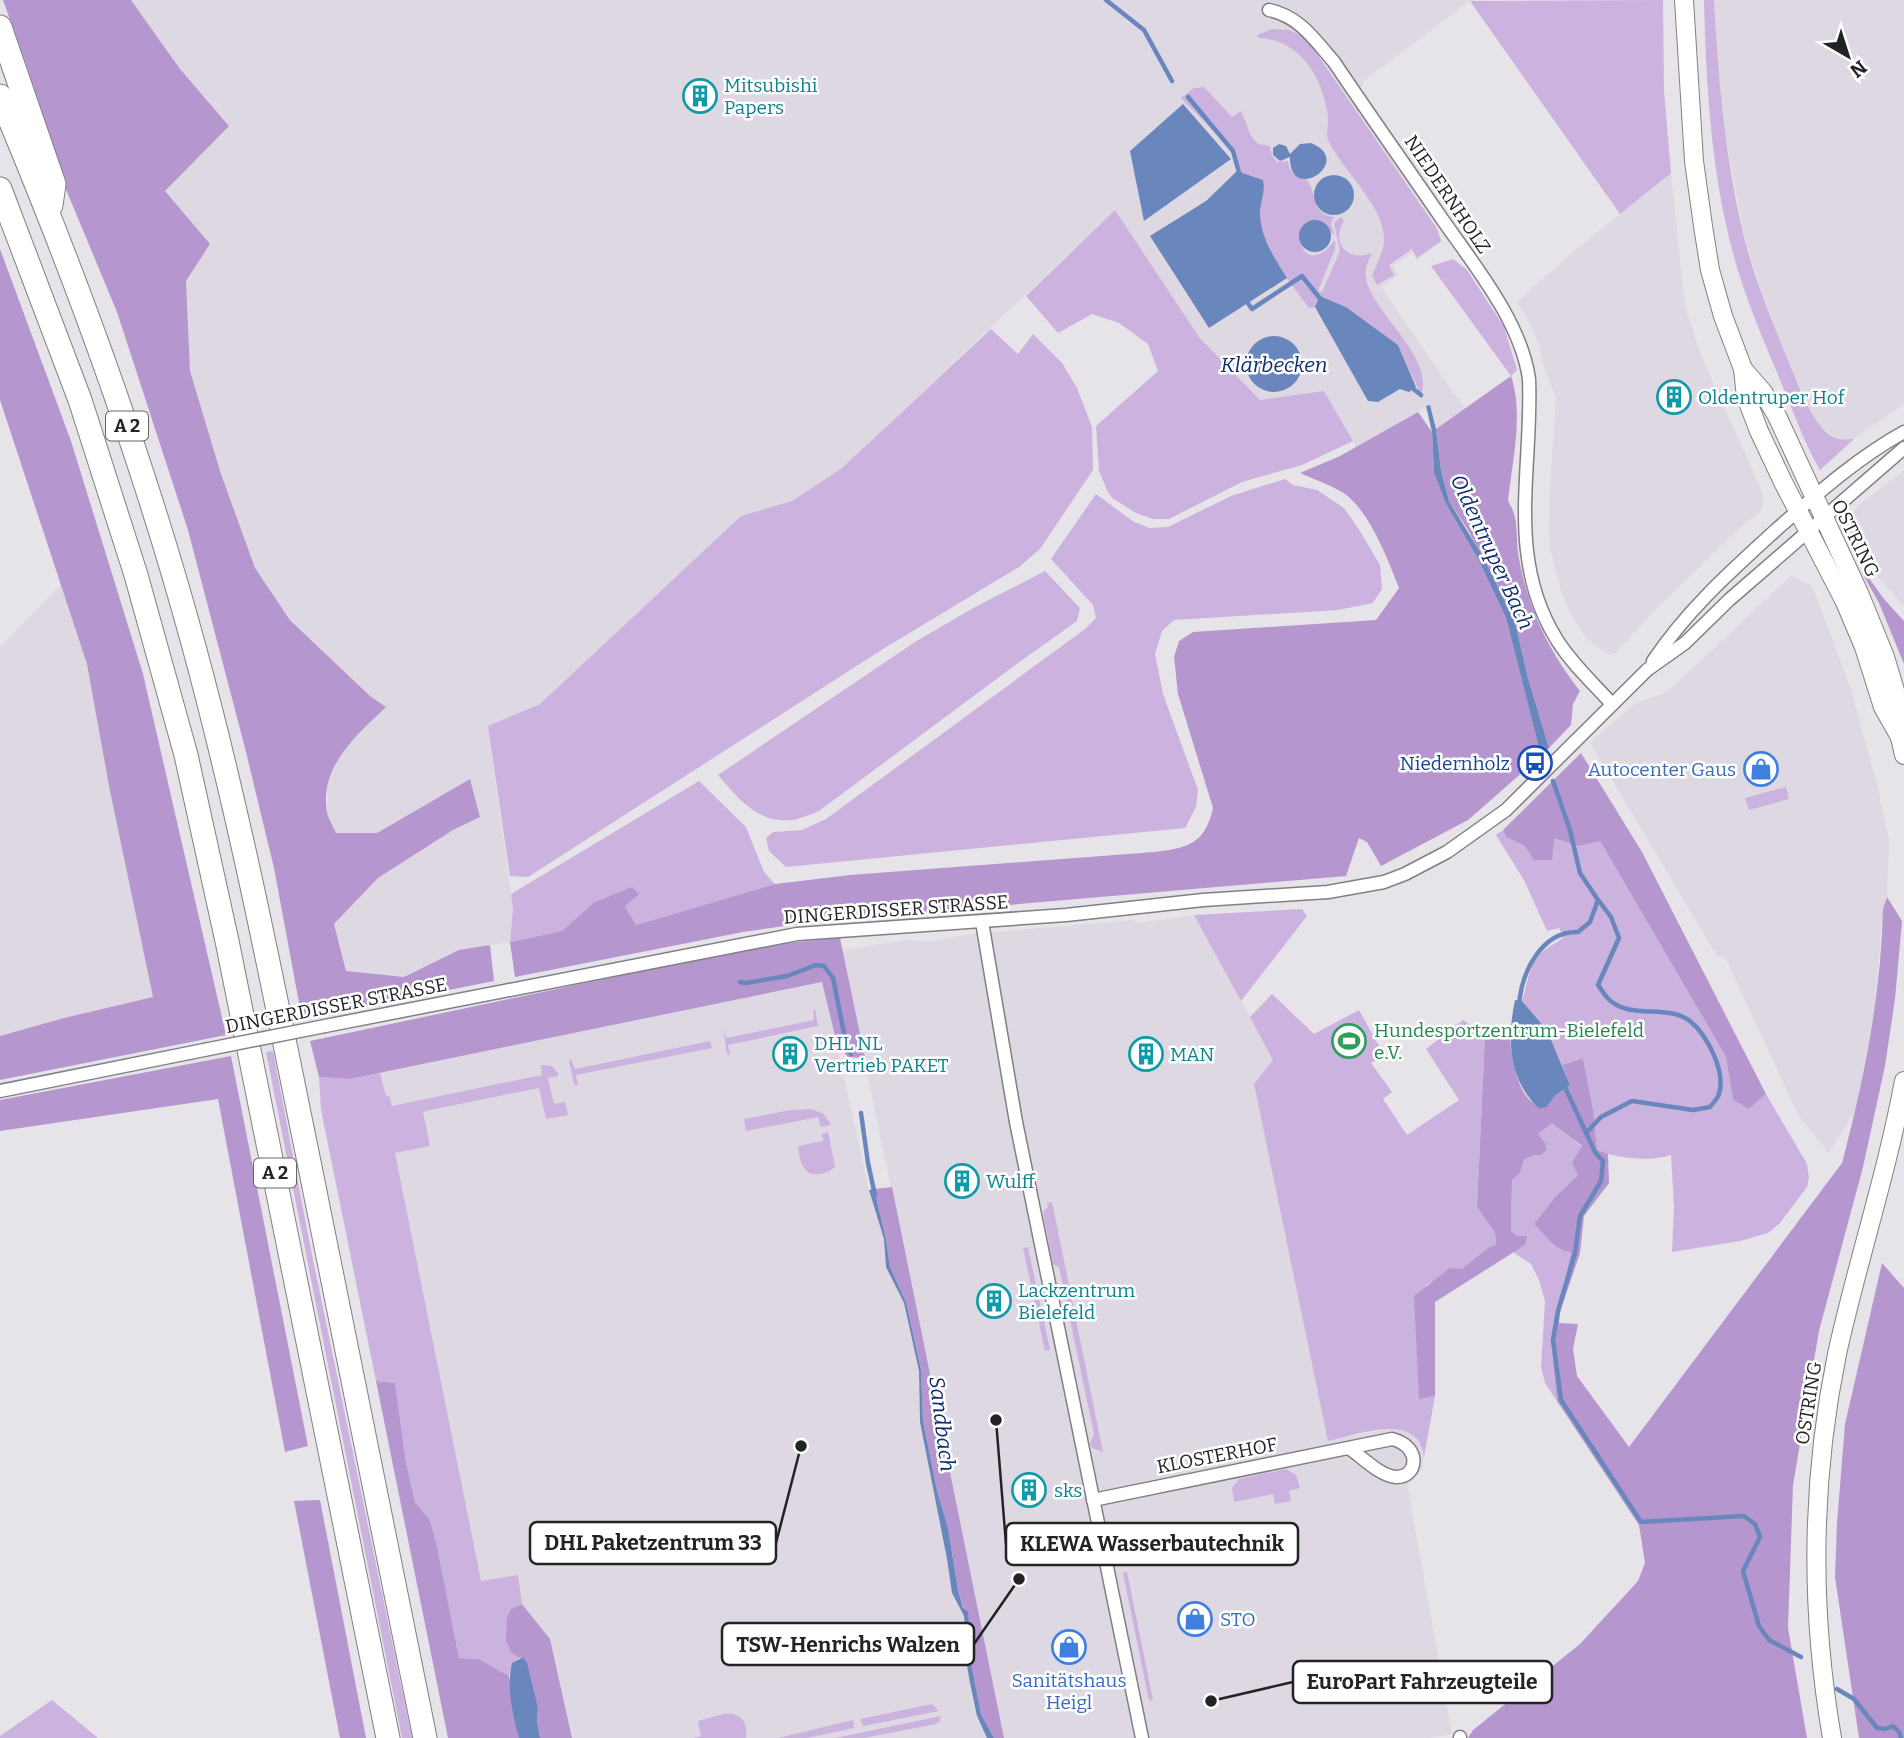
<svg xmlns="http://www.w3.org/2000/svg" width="1904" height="1738" viewBox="0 0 1904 1738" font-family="Bitter,serif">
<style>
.built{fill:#ded8e3}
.green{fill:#cbb2df}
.forest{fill:#b696cf}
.water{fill:#6a87bd}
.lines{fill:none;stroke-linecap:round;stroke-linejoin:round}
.stream{stroke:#6a87bd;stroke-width:4.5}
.street-casing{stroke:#817f83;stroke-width:15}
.secondary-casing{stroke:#817f83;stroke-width:20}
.highway-casing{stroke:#817f83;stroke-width:25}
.street{stroke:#fff;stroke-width:12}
.secondary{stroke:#fff;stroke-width:18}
.highway{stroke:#fff;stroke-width:23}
.street-bridge-casing{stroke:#817f83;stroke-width:15;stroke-linecap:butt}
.street-bridge{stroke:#fff;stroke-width:12}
.labels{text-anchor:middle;stroke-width:5;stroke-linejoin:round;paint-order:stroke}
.shield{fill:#fff;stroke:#656466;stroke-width:2}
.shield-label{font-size:18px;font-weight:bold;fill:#232224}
.culture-label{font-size:19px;fill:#0d838f;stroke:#fff;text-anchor:start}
.street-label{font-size:19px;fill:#232224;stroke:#fff}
.transit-label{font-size:19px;fill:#164399;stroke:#fff;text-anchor:end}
.shop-label{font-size:19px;fill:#366cbe;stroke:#fff;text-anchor:end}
.leisure-label{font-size:19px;fill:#27864d;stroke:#fff;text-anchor:start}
.water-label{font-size:21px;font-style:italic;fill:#0e2d6e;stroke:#fff}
.leader{fill:none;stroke:#232224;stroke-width:2.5}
.callout-dot{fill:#232224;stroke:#fff;stroke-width:2.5}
.callout{fill:#fff;stroke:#232224;stroke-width:2.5}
.callout-label{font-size:21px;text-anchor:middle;font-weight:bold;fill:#232224}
</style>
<rect width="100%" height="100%" fill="#e7e4e9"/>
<!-- built -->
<g class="built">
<path d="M131,0H1471L1365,80L1353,102L1438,229L1442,241L1417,260L1412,253L1393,266L1398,275L1381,287L1465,409L1436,429L1429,405L1356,447L1324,391L1260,400L1199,337L1115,210L842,468L792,501L741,516L540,704L488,726L513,909L510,942L459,950L404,977L346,971L334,924L378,878L453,830L480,817L470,779L377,833H335L327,812L328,784L338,759L348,744L386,707L370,696L290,619L255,568L221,474L190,371L186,281L210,244L164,191L229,125L180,69Z"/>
<path d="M1714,0H1904V404L1854,439H1837L1820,426L1810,411L1776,333L1759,284L1744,235L1725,134L1718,81Z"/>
<path d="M1671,173L1685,306L1702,358L1761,489L1763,504L1760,512L1735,532L1652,613L1615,653L1609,655L1587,639L1570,613L1561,591L1550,549L1549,505L1556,398L1545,371L1539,346L1531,325L1517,302L1574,251Z"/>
<path d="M1904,470V607L1879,578L1849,535V518L1857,507Z"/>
<path d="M1791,576L1812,586L1850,686L1877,784L1889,840L1887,897L1883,909L1874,1012L1856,1110L1829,1153L1799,1117L1725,957L1717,956L1590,743L1634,704L1667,692Z"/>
<path d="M62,584L87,664L109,786L153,997L64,1018L0,1036V647Z"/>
<path d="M1194,915L1274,1060L1254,1084L1328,1440L1396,1428L1409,1431L1422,1445L1424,1457L1422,1468L1414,1479L1407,1483L1452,1734L1430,1738H1004L842,950L906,940L928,942L970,934L1134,920L1136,923Z"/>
<path d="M823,982L869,1190L884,1239L886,1267L904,1303L919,1371L920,1422L947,1559L952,1593L964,1616L965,1627L962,1638L977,1716L987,1738H572L550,1639L485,1652L362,1115L388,1110L380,1073Z"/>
</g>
<!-- green -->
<g class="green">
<path d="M1663,0L1664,91L1671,173L1620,214L1470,1Z"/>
<path d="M1704,0H1714C1718,79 1725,157 1743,233C1754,278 1772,322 1790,365C1799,386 1814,432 1838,439C1843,440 1850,439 1854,439L1820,470C1804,443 1795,415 1783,387C1765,343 1745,299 1733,253C1711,171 1706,84 1704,0Z"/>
<path d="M1272,29L1289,30L1306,38L1437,229L1441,241L1417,258L1412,249L1389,265L1394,275L1377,285L1372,276C1376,265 1384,252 1384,240C1385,207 1344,172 1329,142C1325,135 1329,124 1328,116C1322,77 1302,41 1259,38L1257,35Z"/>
<path d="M1204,87L1232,117L1241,111L1251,136L1258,144L1270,146L1272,156L1277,162L1288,161C1289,172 1296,179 1307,180C1318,194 1310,214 1334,217L1331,223L1334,235C1325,227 1320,216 1306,224C1296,238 1301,263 1322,253C1327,251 1331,244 1335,240V249L1318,291L1322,292L1340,251L1334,223L1341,217L1344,221C1330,242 1347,263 1372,253C1368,261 1364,269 1366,279C1372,312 1435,358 1421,395L1398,345L1346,307L1321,296L1315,307L1309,308C1289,281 1261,249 1260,213C1260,202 1266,192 1263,180L1237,171L1233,151L1181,98L1194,88Z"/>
<path d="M1115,210L1199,337L1260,400L1324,391L1353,441L1302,465L1242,482L1169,519H1153L1136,513L1112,498L1107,490L1099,471L1096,426L1158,371L1148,344L1119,323L1092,314L1058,333L1026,296Z"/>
<path d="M1453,259L1467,270L1504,327L1517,370L1511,376L1431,266Z"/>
<path d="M991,329L1018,354L1033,334L1062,363L1077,388L1092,427L1093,470L1040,549L1019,567L883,649L528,877L510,876L488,726L540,704L741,516L792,501L842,468Z"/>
<path d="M1285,479L1293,485L1317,490L1344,508L1360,531L1380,565L1382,589L1373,603L1338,610L1174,620L1162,631L1155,654L1163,694L1198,790L1196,807L1185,828L786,867L769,851L766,838L773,832L802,830L826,819L1085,629L1096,618L1093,605L1051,559L1096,494L1134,522L1150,528L1168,527L1231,496Z"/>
<path d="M1045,571L1080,608L1077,621L1018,663L819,811C811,814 801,819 792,820C758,824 739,799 718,775L915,642L975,607Z"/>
<path d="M699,781L746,827L764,872L775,884L636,925L625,906L593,903L562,931L510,942L513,909L511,894Z"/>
<path d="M1786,787L1789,799L1749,810L1745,798Z"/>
<path d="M1503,830L1506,837L1525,846L1554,837L1579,846L1600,841L1726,1057L1733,1100L1749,1109L1766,1094L1807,1164L1809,1178L1807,1187L1780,1223L1768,1233L1740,1241L1672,1252L1674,1206L1671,1155C1651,1162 1618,1158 1597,1151L1593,1109L1583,1058L1562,1065L1547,1030L1522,1001C1527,986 1529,964 1541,953C1547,947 1556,944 1564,937L1559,928L1547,931L1525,882L1496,835Z"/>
<path d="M1302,909L1307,916L1241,1001L1194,915Z"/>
<path d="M1272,994L1314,1034L1359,1010L1384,1055L1371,1063L1392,1092L1383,1099L1407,1135L1459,1100L1426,1049L1463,1020L1485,1035L1477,1207L1495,1233L1496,1246L1489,1247L1462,1269L1426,1285L1419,1398L1435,1396L1424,1457C1419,1410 1357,1435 1328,1441L1254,1084L1273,1060L1250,1017Z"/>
<path d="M815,1009L818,1026L728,1045L730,1055L727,1054L723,1028L726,1038L814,1020L813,1010Z"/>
<path d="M710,1041L712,1048L576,1075L578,1086L574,1084L569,1061L571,1059L575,1069Z"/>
<path d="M273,1051L310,1245L412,1738H402L266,1052Z"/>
<path d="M541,1065L552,1066L558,1073V1076L548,1078L554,1104L565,1102L568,1115L546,1119L539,1088L430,1110L423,1112L430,1146L395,1153L481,1581L518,1575L522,1604L511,1609V1652L519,1658L512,1664L509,1676L479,1659L459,1658L437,1546L430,1520L415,1502L406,1462L395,1383L376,1381L321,1110L319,1077L350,1079L380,1073L386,1096H389L392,1106L542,1075Z"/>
<path d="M811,1109L824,1114L831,1125L821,1127L818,1117L746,1131L744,1119L791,1110Z"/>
<path d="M1552,1122L1582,1147L1578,1175L1555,1197L1534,1224C1544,1234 1556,1252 1571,1252L1551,1342L1557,1401L1545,1383L1541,1367L1545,1301L1539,1280L1531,1264L1513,1252L1525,1245L1511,1231L1512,1180L1520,1173L1524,1160L1534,1155L1544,1143L1537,1135Z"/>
<path d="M828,1132L835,1167C827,1174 811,1179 804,1168C800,1163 799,1152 798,1146L823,1141L822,1134Z"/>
<path d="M1052,1202L1103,1452L1092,1448L1090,1443L1094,1434L1059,1267L1053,1264L1043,1212L1048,1207L1047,1203Z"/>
<path d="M1028,1247L1050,1350L1045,1351L1023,1248Z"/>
<path d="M1286,1469L1296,1475L1300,1488L1289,1491L1291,1501L1275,1504L1273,1494L1234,1502L1232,1488L1239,1479Z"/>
<path d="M1127,1572L1153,1700L1149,1701L1123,1573Z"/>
<path d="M52,1700L98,1738H0V1736Z"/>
<path d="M932,1704L939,1711L863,1726L860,1719Z"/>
<path d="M724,1714C741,1712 748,1722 746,1738H693L701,1736L698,1721Z"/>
<path d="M941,1716L940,1721L936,1724L864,1738H835Z"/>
<path d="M853,1720L854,1728L807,1738H778Z"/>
</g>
<!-- forest -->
<g class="forest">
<path d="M3,0H131L180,69L229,126L165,191L210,244L186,281L190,371L221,474L255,568L290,620L370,696L386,707C357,735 319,766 327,813C329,819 333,827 336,833H377L470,779L480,817L453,830L378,878L334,924L346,971L404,977L459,950L490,945L494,981L302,1019L274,868L246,752L188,530L117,312L60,175L28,70Z"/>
<path d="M0,249L71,441L143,674L226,1035L0,1080V1036L64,1018L153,997L109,786L87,664L0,400Z"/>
<path d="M1511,376C1524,414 1512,462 1508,501C1520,518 1515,540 1519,559C1529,610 1548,650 1580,691L1573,704L1571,725L1549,748L1528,678L1515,622L1468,530L1449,501L1441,470L1436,429Z"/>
<path d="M1418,412L1432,432L1434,473L1446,504L1478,559L1506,618L1541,756L1468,820L1381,866L1367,842L1359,838L1346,876L811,922L743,932L515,977L510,942L562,931L593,903L632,887L639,894L625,906L636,925L775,884L850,875L1154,852C1188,848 1205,844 1213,808L1178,694L1174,657L1179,641L1193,632L1376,620L1399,588C1388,560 1368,506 1340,491C1328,484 1313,479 1300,473L1340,456Z"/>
<path d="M1863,570L1884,599L1904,621V664L1879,603L1861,571Z"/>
<path d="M1581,753L1642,852L1766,1094L1749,1109L1733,1100L1726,1057L1600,841L1579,846L1554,838L1552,860H1534L1525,846L1506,837L1503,830Z"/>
<path d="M1887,897L1902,921L1895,999L1885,1066L1863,1167L1819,1331L1793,1485L1788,1628L1807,1738H1468L1473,1730L1580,1644L1638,1581L1645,1563L1639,1525L1557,1401L1551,1342L1571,1252C1556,1252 1544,1234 1534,1224L1555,1197L1578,1175L1572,1163L1582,1146L1552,1123L1538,1134L1545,1143L1546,1150L1541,1155H1534L1524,1160L1520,1173L1512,1180L1511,1231L1517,1236H1527L1525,1245L1435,1302V1396L1419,1399L1414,1296L1450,1268L1462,1269L1489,1247L1496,1245L1495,1233L1477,1207L1485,1035L1509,1025C1510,1044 1514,1087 1531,1101C1534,1104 1542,1105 1547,1107L1555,1096L1570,1085L1562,1065L1583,1058L1593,1109L1597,1150L1608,1154L1609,1183L1584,1216L1580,1253L1560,1312L1559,1323L1578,1324L1573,1349L1577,1376L1629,1447L1842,1163C1864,1080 1881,995 1883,909Z"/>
<path d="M840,938L865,1058L848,1057L837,1044L822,982L350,1079L319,1077L310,1041L737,951L785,943Z"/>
<path d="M231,1056L308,1446L285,1452L218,1099L0,1131V1100Z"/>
<path d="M892,1187L1004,1738H994L981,1714L966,1637L969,1627L958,1590L948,1528L937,1490L923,1421L921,1370L906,1302L890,1267L886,1239L874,1189Z"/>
<path d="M1882,1263L1904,1288V1738H1859L1835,1577L1837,1523L1845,1424Z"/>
<path d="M376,1381L395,1383L406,1462L415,1502L430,1520L437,1546L459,1658L479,1659L509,1676L519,1738H448Z"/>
<path d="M320,1500L366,1738H340L294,1501Z"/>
<path d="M522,1604L550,1639L572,1738H540L537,1720L538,1708L523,1657L519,1658L511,1652L506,1640L507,1618L511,1609Z"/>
</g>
<!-- water -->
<g class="water">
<path d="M1183,104L1231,159L1144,221L1130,151Z"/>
<path d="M1311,143C1356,161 1289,206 1290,157L1280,161L1273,155V148L1279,144L1286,146L1290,154L1300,144Z"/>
<path d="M1237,171L1263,180C1266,192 1260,202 1260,214C1261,238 1274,258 1287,278L1209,328L1150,236L1206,201Z"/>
<circle cx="1334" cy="195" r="20"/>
<circle cx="1315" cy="236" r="16"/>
<path d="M1320,296L1346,307L1398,345L1416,387L1409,392L1400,389L1378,402L1368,401L1315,307Z"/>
<circle cx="1274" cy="364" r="28"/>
<path d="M1430,405L1436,429L1441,470L1449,501L1483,557L1515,622L1528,678L1549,748L1541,756L1506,618L1478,559L1446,504L1434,473L1432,432L1426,406Z"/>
<path d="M1515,1000L1522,1001L1547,1030L1570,1085L1555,1096L1547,1107L1539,1108C1508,1081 1507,1037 1515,1000Z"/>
<path d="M874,1189L886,1239L890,1267L906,1302L921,1370L923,1421L937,1490L948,1528L958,1590L963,1608L968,1612L969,1627L966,1637L981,1714L994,1738H987L977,1716L970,1683L962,1637L965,1627L964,1616L952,1593L947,1559L920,1422L919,1371L904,1303L886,1267L884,1239L869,1190Z"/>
<path d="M523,1657L527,1663L538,1708L537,1720L540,1738H519C513,1715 506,1687 512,1663Z"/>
</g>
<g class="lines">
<!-- stream -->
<g class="stream">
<path d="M1106,0L1144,30L1172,81"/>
<path d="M1188,97L1233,151L1240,176"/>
<path d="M1245,299L1252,309L1302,276L1322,301"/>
<path d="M1411,387L1421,395"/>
<path d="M740,982L746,983L787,976L816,965L824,966L833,978L847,1048L851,1054"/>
<path d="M1519,1006C1521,973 1541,931 1578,932L1590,922L1598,900L1580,873L1570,830L1553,781"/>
<path d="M1564,1085L1595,1152L1603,1161L1601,1181L1580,1216L1575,1253L1558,1311L1553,1340L1561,1400L1641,1522L1744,1516L1755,1524L1760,1537L1743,1571L1759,1626L1769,1640L1801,1657"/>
<path d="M861,1113L868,1163L875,1195"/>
<path d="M1586,1133L1601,1117L1632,1101L1693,1110L1710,1107C1713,1103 1718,1098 1719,1094C1726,1071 1707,1035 1690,1021C1667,1004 1634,1019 1612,1002C1606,998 1602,990 1598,985L1619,938L1611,917L1599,901"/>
<path d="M1837,1689L1854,1699L1877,1728L1885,1729L1893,1726L1899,1732L1901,1738"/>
</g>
<!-- street casing -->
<g class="street-casing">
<g id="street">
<path d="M1269,10C1299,16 1315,40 1334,62C1369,114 1405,165 1440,216C1473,264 1521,321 1529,379C1533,469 1505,557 1557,640C1572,664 1593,683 1612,704"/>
<path d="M1653,661C1688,609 1730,572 1777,529C1817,494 1857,458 1904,432"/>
<path d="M982,922L1016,1122L1142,1738"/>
<path d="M325,1026L797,934L1066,915L1203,900L1328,892L1384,882L1405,874L1447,852L1506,810L1647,670L1685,643L1729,600L1904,448"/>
<path d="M0,1091L204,1050"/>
<path d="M1093,1500L1392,1439C1423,1447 1417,1478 1396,1477C1380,1476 1362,1457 1349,1448"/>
<path d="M1460,1738V1737"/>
</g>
</g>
<!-- secondary casing -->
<g class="secondary-casing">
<g id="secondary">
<path d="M1684,0L1694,161L1703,226L1710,270L1723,316L1743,369L1746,397L1759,431L1783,482L1845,602L1864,647L1883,707L1900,737"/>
<path d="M1743,369L1763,392L1777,416L1859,593L1885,657L1899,704L1900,737L1904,755"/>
<path d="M1832,1738C1810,1610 1811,1481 1837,1354C1857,1263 1887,1173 1904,1081"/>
</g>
</g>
<!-- highway casing -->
<g class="highway-casing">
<g id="highway">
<path d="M0,27L54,184L51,205"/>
<path d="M0,96C75,274 142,456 193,643C239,811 272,981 307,1152C347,1347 387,1542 425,1738"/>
<path d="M0,189L80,400L136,575L186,755L227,941L388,1738"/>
</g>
</g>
<!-- street -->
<use href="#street" class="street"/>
<!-- secondary -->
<use href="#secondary" class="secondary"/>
<!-- highway -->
<use href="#highway" class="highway"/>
<!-- street-bridge casing -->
<g class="street-bridge-casing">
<path id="street-bridge" d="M204,1050L325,1026"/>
</g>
<!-- street-bridge -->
<use href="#street-bridge" class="street-bridge"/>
</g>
<!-- icons -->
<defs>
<g id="building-ring" transform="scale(1.75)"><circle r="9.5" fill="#fff" stroke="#0f9aa8" stroke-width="1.5"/><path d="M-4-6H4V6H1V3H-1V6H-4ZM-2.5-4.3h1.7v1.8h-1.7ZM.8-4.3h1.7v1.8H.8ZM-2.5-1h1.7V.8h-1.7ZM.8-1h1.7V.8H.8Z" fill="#0f9aa8"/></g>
<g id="bus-ring" transform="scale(1.75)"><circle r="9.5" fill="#fff" stroke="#1a4fb4" stroke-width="1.5"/><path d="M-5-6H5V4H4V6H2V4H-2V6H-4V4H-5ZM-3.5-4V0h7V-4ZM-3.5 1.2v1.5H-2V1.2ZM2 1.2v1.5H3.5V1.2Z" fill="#1a4fb4"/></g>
<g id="shop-ring" transform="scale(1.75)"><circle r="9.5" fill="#fff" stroke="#3f7fe0" stroke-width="1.5"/><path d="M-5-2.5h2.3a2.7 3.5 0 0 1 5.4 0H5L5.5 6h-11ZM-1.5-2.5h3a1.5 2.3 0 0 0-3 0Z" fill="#3f7fe0"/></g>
<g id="stadium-ring" transform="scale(1.75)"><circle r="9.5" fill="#fff" stroke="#2e9e5b" stroke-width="1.5"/><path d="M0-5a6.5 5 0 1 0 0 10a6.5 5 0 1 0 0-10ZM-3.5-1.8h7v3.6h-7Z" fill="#2e9e5b"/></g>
</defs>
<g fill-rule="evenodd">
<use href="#building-ring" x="700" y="96"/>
<use href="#building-ring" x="1674" y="397"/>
<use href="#bus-ring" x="1535" y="763"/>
<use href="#shop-ring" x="1761" y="769"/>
<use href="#stadium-ring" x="1349" y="1041"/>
<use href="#building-ring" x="790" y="1054"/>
<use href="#building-ring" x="1146" y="1054"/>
<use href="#building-ring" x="962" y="1181"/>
<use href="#building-ring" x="994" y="1301"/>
<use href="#building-ring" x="1029" y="1490"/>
<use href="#shop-ring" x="1195" y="1619"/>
<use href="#shop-ring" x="1069" y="1647"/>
</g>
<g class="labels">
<!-- shield labels -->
<g class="shield">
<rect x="106" y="411.5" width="42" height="29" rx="5"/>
<rect x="254" y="1158.5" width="42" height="29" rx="5"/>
</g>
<g class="shield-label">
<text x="127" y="432">A 2</text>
<text x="275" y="1179">A 2</text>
</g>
<!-- culture labels -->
<g class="culture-label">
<text x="724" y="92">Mitsubishi<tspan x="724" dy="22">Papers</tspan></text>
<text x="1698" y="404">Oldentruper Hof</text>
<text x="814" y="1050">DHL NL<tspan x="814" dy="22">Vertrieb PAKET</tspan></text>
<text x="1170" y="1061">MAN</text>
<text x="986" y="1188">Wulff</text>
<text x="1018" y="1297">Lackzentrum<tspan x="1018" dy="22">Bielefeld</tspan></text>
<text x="1054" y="1497">sks</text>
</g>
<!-- street labels -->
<g class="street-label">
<text transform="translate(1448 194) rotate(56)" y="7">NIEDERNHOLZ</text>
<text transform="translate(1856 538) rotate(64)" y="7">OSTRING</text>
<text transform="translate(896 909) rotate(-4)" y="7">DINGERDISSER STRASSE</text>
<text transform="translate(336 1005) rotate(-11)" y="7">DINGERDISSER STRASSE</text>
<text transform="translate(1808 1403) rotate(-81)" y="7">OSTRING</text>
<text transform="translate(1217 1455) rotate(-11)" y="7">KLOSTERHOF</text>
</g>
<!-- transit labels -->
<g class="transit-label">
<text x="1510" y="770">Niedernholz</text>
</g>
<!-- shop labels -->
<g class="shop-label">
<text x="1736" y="776">Autocenter Gaus</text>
<text x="1220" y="1626" text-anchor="start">STO</text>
<text x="1069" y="1687" text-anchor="middle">Sanitätshaus<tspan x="1069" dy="22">Heigl</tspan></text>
</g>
<!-- leisure labels -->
<g class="leisure-label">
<text x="1374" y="1037">Hundesportzentrum-Bielefeld<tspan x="1374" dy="22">e.V.</tspan></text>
</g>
<!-- water labels -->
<g class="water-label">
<text x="1274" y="372">Klärbecken</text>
<text transform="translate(1492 552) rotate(65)" y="7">Oldentruper Bach</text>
<text transform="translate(942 1424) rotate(83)" y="7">Sandbach</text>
</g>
</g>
<!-- callouts -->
<path class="leader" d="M801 1446L776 1543M996 1420L1006 1544M1019 1579L974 1644M1211 1701L1293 1682"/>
<g class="callout-dot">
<circle cx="801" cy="1446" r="7"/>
<circle cx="996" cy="1420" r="7"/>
<circle cx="1019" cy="1579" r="7"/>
<circle cx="1211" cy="1701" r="7"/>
</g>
<g class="callout">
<rect x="530" y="1522" width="246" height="42" rx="7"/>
<rect x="1006" y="1523" width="292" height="42" rx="7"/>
<rect x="722" y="1623" width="252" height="42" rx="7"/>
<rect x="1293" y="1661" width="259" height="42" rx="7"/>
</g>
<g class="callout-label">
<text x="653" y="1550">DHL Paketzentrum 33</text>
<text x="1152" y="1551">KLEWA Wasserbautechnik</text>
<text x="848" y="1652">TSW-Henrichs Walzen</text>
<text x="1422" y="1689">EuroPart Fahrzeugteile</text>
</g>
<!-- north arrow -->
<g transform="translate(1848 56) rotate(141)" stroke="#ffffff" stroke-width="5" paint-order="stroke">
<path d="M0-5L12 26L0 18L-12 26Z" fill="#232224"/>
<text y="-10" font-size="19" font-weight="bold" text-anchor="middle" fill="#232224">N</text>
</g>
</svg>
